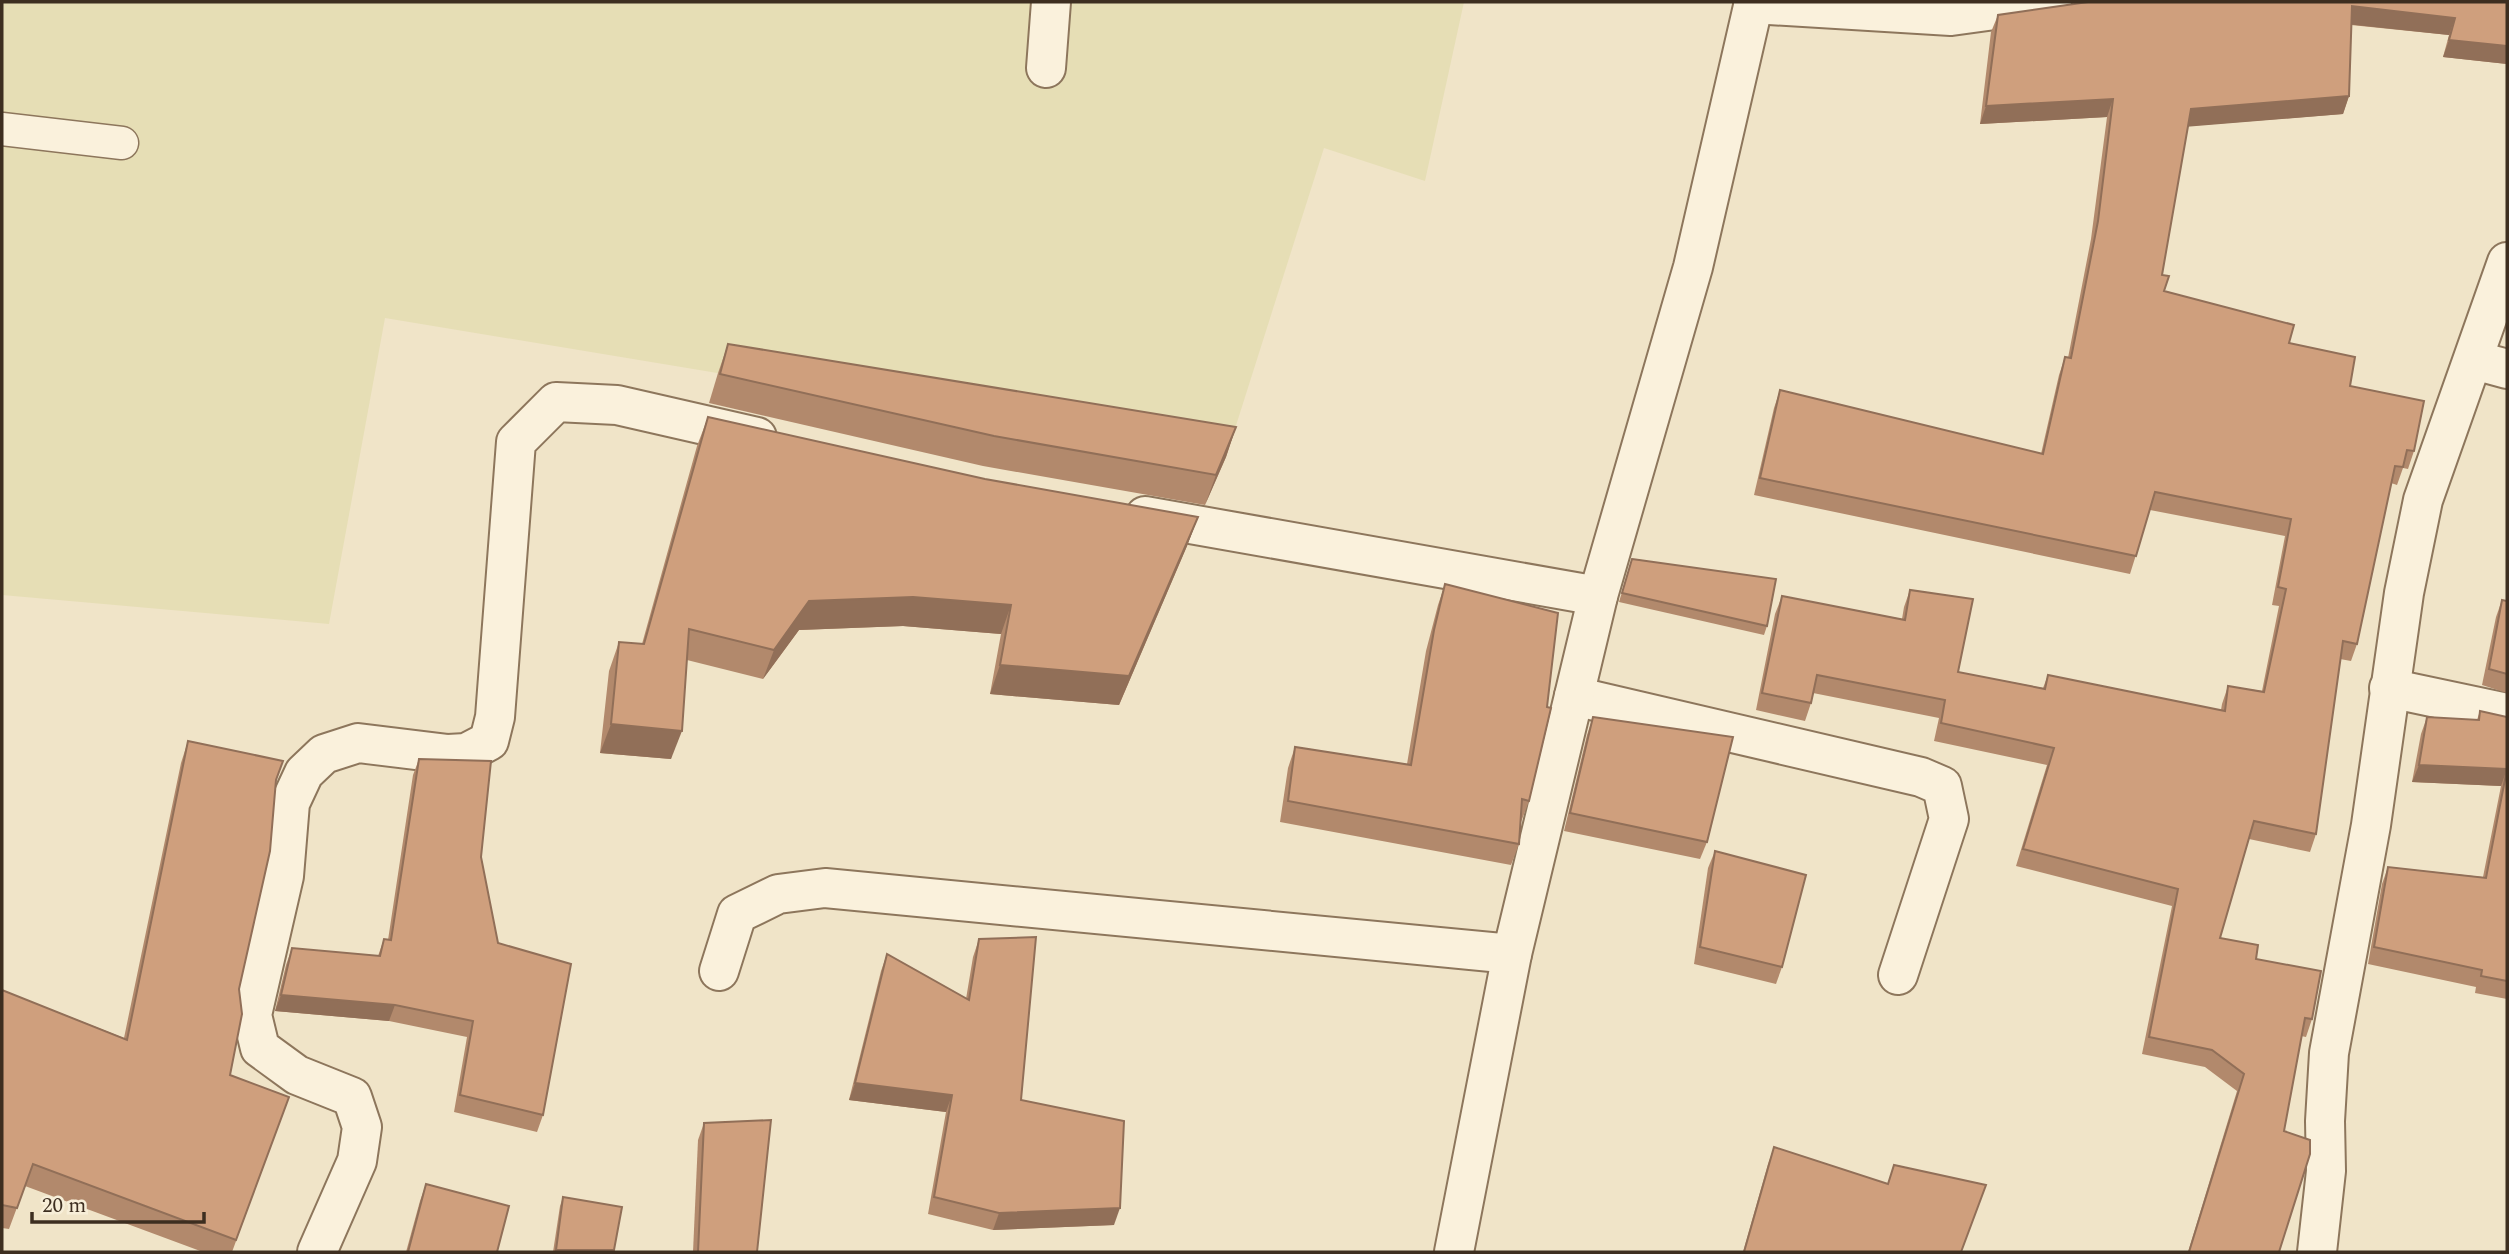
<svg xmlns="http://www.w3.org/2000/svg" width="2509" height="1254" viewBox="0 0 2509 1254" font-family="Spectral,serif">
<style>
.farmland{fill:#e6deb5}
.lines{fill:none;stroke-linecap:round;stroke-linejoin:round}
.service-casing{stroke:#8d765c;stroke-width:35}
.minor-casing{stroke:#8d765c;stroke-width:42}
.service{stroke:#faf1dc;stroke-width:32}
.minor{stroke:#faf1dc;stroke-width:38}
.wall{fill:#b2896c}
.shaded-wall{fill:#916f58}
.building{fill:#cf9f7d;stroke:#916f58;stroke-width:2}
</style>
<rect width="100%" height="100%" fill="#f0e4c8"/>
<!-- farmland -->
<path class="farmland" d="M2,2H1464L1425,181L1324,148L1226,457L385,318L329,624L2,595Z"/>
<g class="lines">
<!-- service casing -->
<g class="service-casing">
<path id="service" d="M2,129L122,143"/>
</g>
<!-- minor casing -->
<g class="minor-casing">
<g id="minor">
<path d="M1753,4L1951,16L2052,2"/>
<path d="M1046,68L1051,2"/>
<path d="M2474,360L2507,369"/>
<path d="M1145,516L1598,596"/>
<path d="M2389,688L2507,713"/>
<path d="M1574,696L1921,777L1942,786L1949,819L1898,975"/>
<path d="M719,971L737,914L778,894L825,888L1512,954"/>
<path d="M317,1252L357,1161L362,1127L352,1097L297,1075L260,1048L252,1015L284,876L290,803L304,773L324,754L358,743L448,754L466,753L489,741L495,717L516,442L556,402L617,405L757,437"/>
<path d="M1454,1252L1512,954L1598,596L1693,267L1754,2"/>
<path d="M2317,1252L2326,1171L2325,1121L2329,1053L2371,825L2404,593L2423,500L2507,262"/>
</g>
</g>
<!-- service -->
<use href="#service" class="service"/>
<!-- minor -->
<use href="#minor" class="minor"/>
</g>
<!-- wall -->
<g class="wall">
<path d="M2507,2V64L2443,57L2449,35L2351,25L2349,96L2343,114L2188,126L2162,275L2164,291L2289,343L2350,386L2414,451L2408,469L2403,468L2397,485L2391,483L2357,644L2351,661L2340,659L2316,834L2310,852L2249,839L2220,938L2256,959L2312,1019L2306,1037L2301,1036L2284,1131L2279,1252H2188L2237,1091L2205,1067L2142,1054L2172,906L2016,866L2047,765L1934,741L1939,718L1813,693L1811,703L1805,721L1756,710L1775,614L1782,596L1902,619L1904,607L1910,590L1958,672L2043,688L2048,675L2221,710L2222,704L2228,686L2262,691L2279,606L2272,605L2285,536L2150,510L2130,574L1754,495L1774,408L1780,390L2041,454L2059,375L2065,357L2068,358L2091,239L2107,117L1980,124L1991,32L1998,15Z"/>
<path d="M728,344L1236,427L1226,457L1205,505L983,466L709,403L718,373Z"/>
<path d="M708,417L985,479L1198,517L1187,546L1119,705L990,694L1001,634L903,626L799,630L763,679L687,660L671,759L600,753L609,671L619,642L642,644L697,446Z"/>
<path d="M1632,559L1767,626L1764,635L1619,602Z"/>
<path d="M1445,584L1529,801L1521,822L1520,821L1519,844L1511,865L1280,822L1288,768L1295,747L1407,764L1426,651L1438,605Z"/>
<path d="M2502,600L2507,601V693L2482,685L2496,617Z"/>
<path d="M2480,711L2507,717V999L2475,993L2476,987L2368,964L2382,884L2388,867L2483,877L2501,786L2412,782L2421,734L2427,717L2477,720Z"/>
<path d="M1593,717L1707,842L1700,859L1564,831L1587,735Z"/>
<path d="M188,741L276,781L239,989L230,1075L289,1097L232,1252H203L25,1186L9,1229L2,1228V990L124,1038L181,763Z"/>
<path d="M419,759L481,857L498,943L543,1115L537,1132L454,1112L467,1037L389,1021L275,1011L286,965L292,948L378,956L384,939L388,940L413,775Z"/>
<path d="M1715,851L1782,967L1776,984L1694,964L1708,868Z"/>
<path d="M979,939L1021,1100L1114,1225L993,1230L928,1214L946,1112L849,1100L881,971L887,954L966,999L973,957Z"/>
<path d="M704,1123L757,1252H693L698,1140Z"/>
<path d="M1774,1147L1961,1252H1743L1768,1164Z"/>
<path d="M426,1184L497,1252H406L420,1201Z"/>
<path d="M563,1197L614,1252H553L560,1206Z"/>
</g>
<!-- shaded-wall -->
<g class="shaded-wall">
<path d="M2352,6L2455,18L2449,35L2346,24Z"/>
<path d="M2449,40L2507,46V64L2443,57Z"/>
<path d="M2349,96L2343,114L2184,127L2191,109Z"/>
<path d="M2113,99L2107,117L1980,124L1986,106Z"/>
<path d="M1236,427L1226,457L1205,505L1216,475Z"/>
<path d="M1198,517L1187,546L1119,705L990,694L1000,665Z"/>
<path d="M913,597L1011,605L1001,634L903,626L799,630L763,679L774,650L809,601Z"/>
<path d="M611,724L682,731L671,759L600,753Z"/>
<path d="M2419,765L2507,769L2501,786L2412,782Z"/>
<path d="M281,995L395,1005L389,1021L275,1011Z"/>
<path d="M855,1083L952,1095L946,1112L849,1100Z"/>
<path d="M1120,1208L1114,1225L993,1230L999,1213Z"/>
<path d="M556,1250H614V1252H555Z"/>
</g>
<!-- building -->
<g class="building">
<path d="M2088,2H2507V46L2449,40L2455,18L2352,6L2349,96L2191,109L2162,275L2169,276L2164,291L2294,325L2289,343L2355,357L2350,386L2424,401L2414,451L2407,450L2403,467L2395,466L2357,644L2343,641L2316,834L2254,821L2220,938L2258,945L2256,959L2321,971L2312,1019L2305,1018L2284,1131L2310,1140V1154L2279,1252H2189L2244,1074L2212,1050L2149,1037L2178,889L2023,849L2054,748L1941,723L1945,700L1817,675L1811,703L1762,693L1782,596L1905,620L1910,590L1973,599L1958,672L2045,689L2048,675L2225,711L2228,686L2264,692L2286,589L2278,587L2291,519L2155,492L2136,556L1760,478L1780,390L2043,454L2065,357L2071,358L2098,221L2113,99L1986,106L1998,15Z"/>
<path d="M728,344L1236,427L1216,475L994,436L720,374Z"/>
<path d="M708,417L985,479L1198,517L1129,676L1000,665L1011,605L913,597L809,601L774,650L689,629L682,731L611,724L619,642L644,644Z"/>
<path d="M1632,559L1776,579L1767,626L1622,593Z"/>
<path d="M1445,584L1558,613L1547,707L1551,708L1529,801L1522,799L1519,844L1288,801L1295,747L1411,765L1434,630Z"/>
<path d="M2502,600L2507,601V674L2489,669Z"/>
<path d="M2480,711L2507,717V769L2419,765L2427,717L2479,720Z"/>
<path d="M1593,717L1733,737L1707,842L1570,813Z"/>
<path d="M188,741L283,761L276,780L270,851L239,989L242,1014L230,1075L289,1097L236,1240L33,1164L17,1208L2,1205V990L127,1040Z"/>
<path d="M419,759L491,761L481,857L498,943L571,964L543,1115L460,1095L473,1021L395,1005L281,995L292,948L380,956L384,939L391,940Z"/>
<path d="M2507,769V981L2481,976L2482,970L2374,947L2388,867L2486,878Z"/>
<path d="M1715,851L1806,875L1782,967L1700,947Z"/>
<path d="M1036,937L1021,1100L1124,1121L1120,1208L999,1213L934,1197L952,1095L855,1083L887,954L969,1000L979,939Z"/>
<path d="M771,1120L757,1252H698L704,1123Z"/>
<path d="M1774,1147L1888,1184L1894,1165L1986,1185L1961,1252H1744Z"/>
<path d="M426,1184L509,1206L497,1252H408Z"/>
<path d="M563,1197L622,1207L614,1250H556Z"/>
</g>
<!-- border -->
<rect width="2509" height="1254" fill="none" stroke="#3d2e20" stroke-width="7"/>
<!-- scale -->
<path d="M32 1212v10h172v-10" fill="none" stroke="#3d2e20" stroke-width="3.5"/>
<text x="42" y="1212" font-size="21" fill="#3d2e20" stroke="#f7eed8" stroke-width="5" paint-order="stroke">20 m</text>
</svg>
